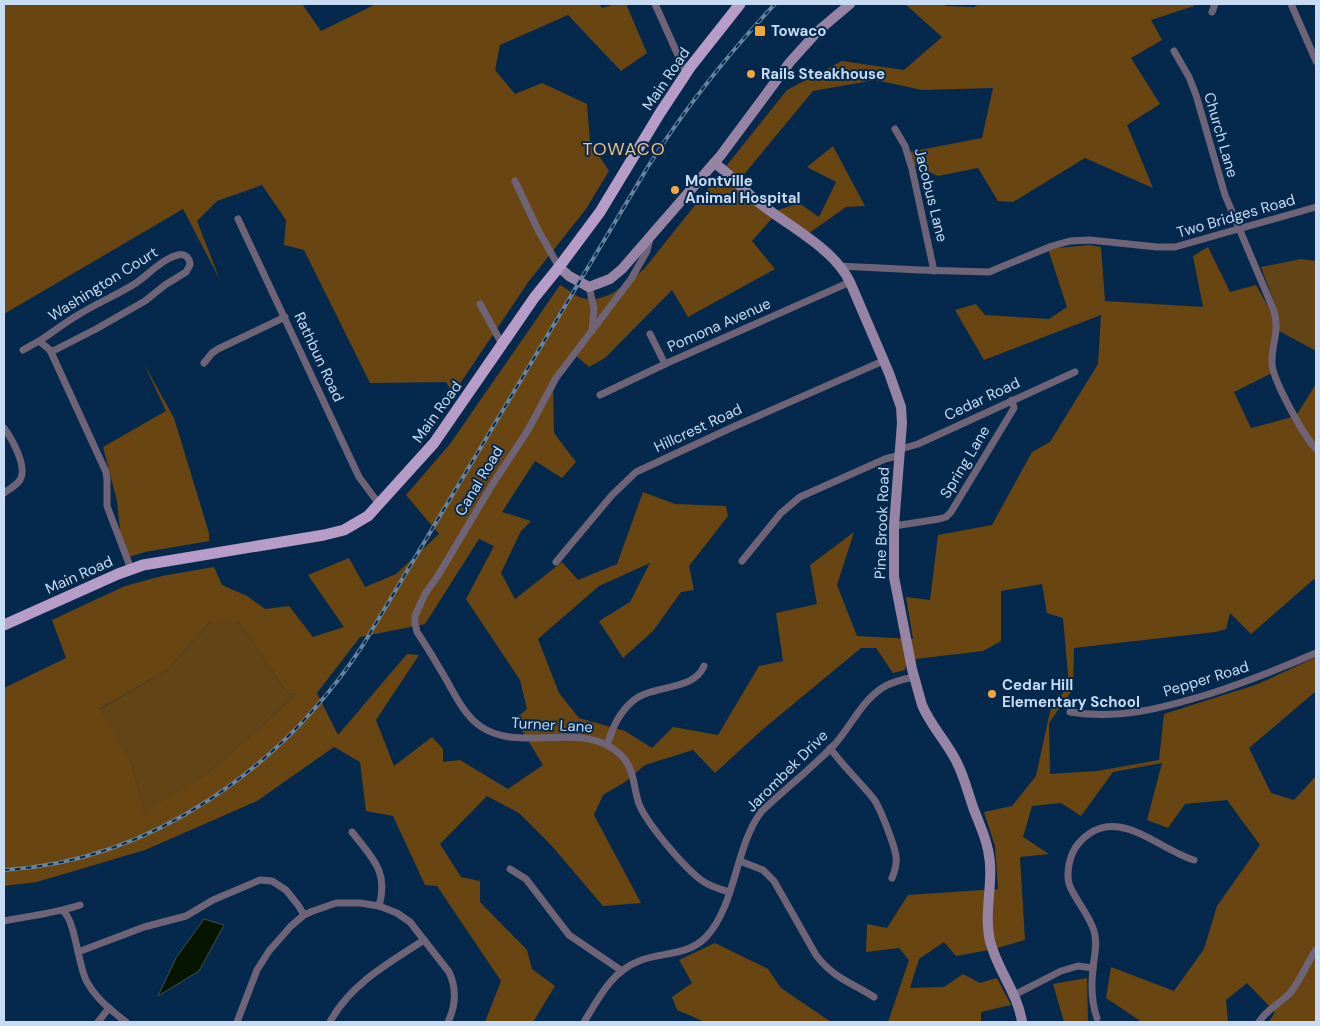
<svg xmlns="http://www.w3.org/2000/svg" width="1320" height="1026" viewBox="0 0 1320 1026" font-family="'DM Sans',sans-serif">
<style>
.green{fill:#634417}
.forest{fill:#694611;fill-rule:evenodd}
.water{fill:#071400;stroke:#415049}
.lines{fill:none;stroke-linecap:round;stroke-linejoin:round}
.street{stroke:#6f6377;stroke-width:7}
.secondary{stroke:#9783a3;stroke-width:10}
.primary{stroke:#b69cc6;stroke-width:11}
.rail-casing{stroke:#6884a1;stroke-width:4}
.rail{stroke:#05294d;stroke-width:2;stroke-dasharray:5.5;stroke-linecap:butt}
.poi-dot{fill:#efa73e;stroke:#05294d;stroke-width:2}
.labels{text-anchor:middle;stroke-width:4;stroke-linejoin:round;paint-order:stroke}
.poi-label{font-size:15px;font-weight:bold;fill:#c7dbf2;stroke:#05294d;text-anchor:start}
.street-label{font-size:15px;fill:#c7dbf2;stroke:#05294d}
.quarter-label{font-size:18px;letter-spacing:1px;fill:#f1bf7f;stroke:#05294d}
</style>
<rect width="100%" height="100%" fill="#05294d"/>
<!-- green -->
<g class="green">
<path d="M1301,259L1316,261V351L1279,331L1277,310L1261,267Z"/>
<path d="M211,621H238L288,694L296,695L211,771L144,814L131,761L98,710L167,670Z"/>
</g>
<!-- forest -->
<g class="forest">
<path d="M4,4H302L321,31L376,4H599L602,8L616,4H626L647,53L621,71L568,15L500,45L495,70L515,94L542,83L587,104L590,142L609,171L586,209L529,281L453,394L446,382L370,383L304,250L284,245L286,220L262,185L217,201L197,221L220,280L183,209L4,314Z"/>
<path d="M905,4H943L946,6L974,7L979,4H1195L1194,6L1151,20L1162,40L1131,58L1160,104L1127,125L1153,188L1085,158L1013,202L998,201L978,168L938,176L914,165L909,152L982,138L993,88L922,90L875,80L813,91L736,184L772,212L799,203L819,217L836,182L807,167L833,146L865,206L846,207L805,236L775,215L752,241L775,269L688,317L672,290L605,358L589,367L575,355L553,384L554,433L576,462L562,478L535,461L502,512L531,521L521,531L501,573L515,599L562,562L578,580L617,564L643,492L675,504L726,506L728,516L689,566L694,590L681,592L653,631L623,658L599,621L630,602L650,563L599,586L538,639L559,693L579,718L625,731L652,748L673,727L718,735L759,666L783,661L776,613L817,604L810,565L854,532L837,585L857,636L913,639L906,597L930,600L938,535L992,525L1032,452L1050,442L1098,364L1101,315L984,360L955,310L976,304L985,315L1049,319L1067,307L1048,249L1089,245L1101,247L1105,301L1203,307L1193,256L1208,247L1230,292L1256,285L1277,322L1274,372L1234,392L1251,428L1296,416L1316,384V580L1314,579L1251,634L1230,613L1226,629L1215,632L1074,648L1073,689L1049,723L1050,774L1097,771L1159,760L1164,714L1258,684L1316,657V691L1249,748L1271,793L1294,800L1316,776V1022H1269L1275,1012L1247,983L1226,1000L1228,1022H1142L1106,998L1111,967L1174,991L1204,949L1217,906L1260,845L1227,800L1185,804L1168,828L1147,820L1162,763L1113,772L1081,816L1061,803L1032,806L1023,837L1049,854L1020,857L1025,940L994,949L956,956L944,942L919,959L910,988L944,987L963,974L980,983L997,978L1011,1005L981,1012V1022H888L909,960L899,948L866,952L867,924L887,928L908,895L998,889L995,846L984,812L1012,806L1036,776L1051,707L1069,686L1063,618L1047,613L1042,584L1001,591V641L983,651L907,660L905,670L893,673L876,648H861L762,730L715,773L693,750L645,765L625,782L603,795L594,815L641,903L603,906L551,845L519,813L487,796L440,844L461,877L480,881V902L527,950L532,969L555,986L533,1022H485L501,981L437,886L425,885L393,816L366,811L360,762L334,747L257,801L145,850L37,882L4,886V688L66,658L52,620L125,586L162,576L214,567L222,585L247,596L265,609L289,606L313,637L344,627L308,575L349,558L365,587L396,574L439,534L406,495L450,444L560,285C566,288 571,293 577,296C602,308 626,284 644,269L787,90L842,61L904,70L942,37ZM479,539L494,546L466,599L520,680L527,709L515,719L543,765L508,789L460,760L443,762V749L432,737L394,766L376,720L419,655L407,654L338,735L317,693L360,637L425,624ZM211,621H238L288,694L296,695L211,771L144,813L131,761L99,709L167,670Z"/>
<path d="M144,364L174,418L209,533V541L145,552L123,559L117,501L103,447L166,411Z"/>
<path d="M715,943L768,969L781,988L831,1022H705L677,1010L672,997L692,983L679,960Z"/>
<path d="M1087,978L1088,1022H1064L1053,984Z"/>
</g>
<!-- water -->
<path class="water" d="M204,919L224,925L199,971L158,996L176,958Z"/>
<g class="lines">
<!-- street -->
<g class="street">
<path d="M655,4L686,73"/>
<path d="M1291,4L1316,61"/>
<path d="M1212,12L1215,4"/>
<path d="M1174,51L1189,77L1196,95L1225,195L1274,311C1280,334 1271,343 1272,364C1273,381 1304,436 1316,449"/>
<path d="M895,129L905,146L912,169L934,271"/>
<path d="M515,181L538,230L559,267"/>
<path d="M238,219L359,477L379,504"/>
<path d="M650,239L647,251L631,279L556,378L528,430L492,485L439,574L425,594L415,616V623L417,632C426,645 434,659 443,674C453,691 463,714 480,726C521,755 583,718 621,755C635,769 633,787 639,804C647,824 686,870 704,882C712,887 720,889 729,892"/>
<path d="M839,266L920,270L989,272L1052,246L1070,241L1090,240L1157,247H1175L1316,207"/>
<path d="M589,287L594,308L592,331"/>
<path d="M480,304L502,344"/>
<path d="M650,334L665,364"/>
<path d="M39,341C52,333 64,323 78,315C97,303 117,295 136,283C149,274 162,259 178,255C185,253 190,258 190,265L186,272L165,285L145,301L96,329L51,352"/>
<path d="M23,350L39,341L50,350L106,472L107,480V506L131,569"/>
<path d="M204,363L212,353L218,349L285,317"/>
<path d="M600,395L665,364L850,282"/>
<path d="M4,428C12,439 28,467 20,480C16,486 9,489 4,493"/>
<path d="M901,449L918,444L1075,372"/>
<path d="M894,526L939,519L946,517L951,512L1014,408L1012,400"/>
<path d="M742,561L781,513L800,497L885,459L900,455"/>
<path d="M556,562L612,495L636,472L733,427L883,361"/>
<path d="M1070,712C1118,720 1163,708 1209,694C1246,682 1281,668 1316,653"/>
<path d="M607,745C613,727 619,712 634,700C655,684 694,691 704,666"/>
<path d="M830,748C843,766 859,781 873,798C880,807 894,844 896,856C897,864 895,871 892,878"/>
<path d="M352,832C372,858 389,871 379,906"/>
<path d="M740,861L763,870L774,881L816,955C834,979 851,982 874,997"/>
<path d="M510,869L526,879L569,935L622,971"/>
<path d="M63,911C75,920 78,964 86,980C95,998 111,1010 126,1022"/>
<path d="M4,921C29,916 56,913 80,905"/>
<path d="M78,952L144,927L186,916L213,900L260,880L272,881L286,890L298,905L304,915"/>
<path d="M1014,995L1061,971L1078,966L1093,968"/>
<path d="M1097,1018C1091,1001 1091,986 1093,969C1094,956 1098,944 1094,931C1089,914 1075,900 1069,884C1066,871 1070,854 1078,844C1114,801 1157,849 1194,860"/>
<path d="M98,1022L109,1008"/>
<path d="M237,1022L257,970L269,951L291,926L304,915L313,911L336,903H360L379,906L397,913L410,922L449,972C457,989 456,1005 448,1022"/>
<path d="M330,1022C350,984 389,963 424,940"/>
<path d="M584,1022C599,998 611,972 639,961C661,952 688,956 706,937C736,905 735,847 761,812C785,789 812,768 835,744C851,726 861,702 882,688C891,682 904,679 914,677"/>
<path d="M1259,1022C1268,1008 1281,1003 1291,992C1301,979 1307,963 1316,950"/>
</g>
<!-- secondary -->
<g class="secondary">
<path d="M714,163C730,173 742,189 757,201C786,225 833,247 850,282L889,373L901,407L902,423L894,526V577L912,669L922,705C930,724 944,739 954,757C963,772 967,790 973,807C978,821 985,835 988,850C995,880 983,911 990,941C997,970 1018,993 1022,1022"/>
<path d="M559,267L569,276L589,287L610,279L622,269L721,155L790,62L818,31L850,4"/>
</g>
<!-- primary -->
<path class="primary" d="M4,625L118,574L143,565L324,535L344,530L368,516L434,443L534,298L559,267L600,212L660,113L691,66L740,4"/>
<!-- rail casing -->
<g class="rail-casing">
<path id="rail" d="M4,870C152,861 283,767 363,645L649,165C686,107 728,54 775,4"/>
</g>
<!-- rail -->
<use href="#rail" class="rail"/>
</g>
<!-- markers -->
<g class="poi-dot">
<rect x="754" y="25" width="12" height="12" rx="2.5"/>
<circle cx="751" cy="74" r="5"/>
<circle cx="675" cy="190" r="5"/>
<circle cx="992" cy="694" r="5"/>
</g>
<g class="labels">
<!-- poi labels -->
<g class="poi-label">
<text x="771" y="36">Towaco</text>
<text x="761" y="79">Rails Steakhouse</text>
<text x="685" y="186">Montville<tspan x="685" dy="17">Animal Hospital</tspan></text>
<text x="1002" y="690">Cedar Hill<tspan x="1002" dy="17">Elementary School</tspan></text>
</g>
<!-- street labels -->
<g class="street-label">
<text transform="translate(666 79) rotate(-56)" y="5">Main Road</text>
<text transform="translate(1221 135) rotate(74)" y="5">Church Lane</text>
<text transform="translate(931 195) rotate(76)" y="5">Jacobus Lane</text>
<text transform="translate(1236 216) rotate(-16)" y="5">Two Bridges Road</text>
<text transform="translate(103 284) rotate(-32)" y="5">Washington Court</text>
<text transform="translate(719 325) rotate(-24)" y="5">Pomona Avenue</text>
<text transform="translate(319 357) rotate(65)" y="5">Rathbun Road</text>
<text transform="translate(982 399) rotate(-25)" y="5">Cedar Road</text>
<text transform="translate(437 412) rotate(-54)" y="5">Main Road</text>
<text transform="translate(698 428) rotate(-25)" y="5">Hillcrest Road</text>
<text transform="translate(965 462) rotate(-59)" y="5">Spring Lane</text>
<text transform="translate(479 481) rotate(-59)" y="5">Canal Road</text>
<text transform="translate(882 523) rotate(-88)" y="5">Pine Brook Road</text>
<text transform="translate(79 575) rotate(-24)" y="5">Main Road</text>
<text transform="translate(1206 679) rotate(-17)" y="5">Pepper Road</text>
<text transform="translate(552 725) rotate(3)" y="5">Turner Lane</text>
<text transform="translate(787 771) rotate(-45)" y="5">Jarombek Drive</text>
</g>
<!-- quarter labels -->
<g class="quarter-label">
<text x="624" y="155">TOWACO</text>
</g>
</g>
<!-- border -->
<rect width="1320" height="1026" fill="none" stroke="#c7dbf2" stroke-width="10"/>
</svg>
